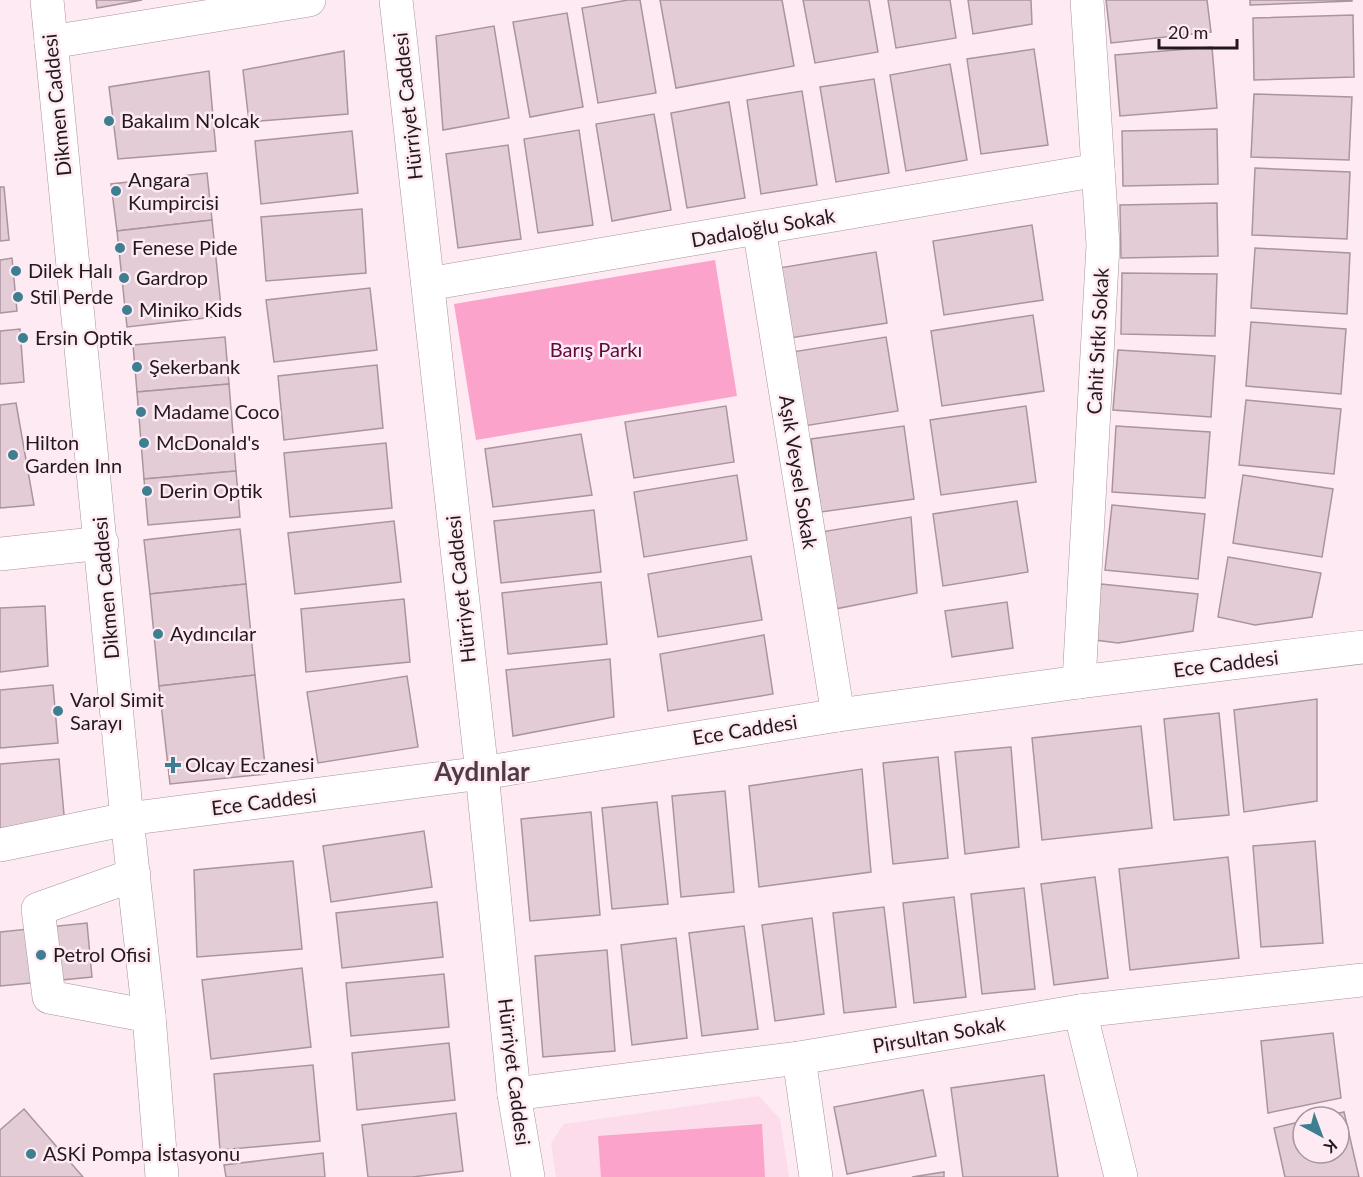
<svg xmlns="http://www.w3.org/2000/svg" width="1363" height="1177" viewBox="0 0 1363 1177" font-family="Lato,sans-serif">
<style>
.built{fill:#fcdcea}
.green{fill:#fba3cb}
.building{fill:#e4ccd6;stroke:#aa949d;stroke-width:1.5}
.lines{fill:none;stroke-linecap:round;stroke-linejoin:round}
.minor-casing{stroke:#aa949d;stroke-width:34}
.major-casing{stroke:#aa949d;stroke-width:34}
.minor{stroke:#fff;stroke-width:33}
.major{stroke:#fff;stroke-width:33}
.poi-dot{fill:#3d7e90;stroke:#feeaf2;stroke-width:2}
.labels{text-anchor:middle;stroke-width:5;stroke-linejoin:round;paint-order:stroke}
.street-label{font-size:20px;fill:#22191d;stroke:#feeaf2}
.poi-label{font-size:20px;fill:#22191d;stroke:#feeaf2;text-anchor:start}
.park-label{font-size:20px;fill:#610a3e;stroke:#feeaf2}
.district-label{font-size:26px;font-weight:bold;fill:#4e3b43;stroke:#feeaf2}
</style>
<rect width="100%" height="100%" fill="#feeaf2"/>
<!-- built -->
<path class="built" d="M759,1096L780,1119L789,1177H556L551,1143L564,1124Z"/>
<!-- green -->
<g class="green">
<path d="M715,260L737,396L476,440L454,304Z"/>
<path d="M762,1124L765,1177H601L598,1136Z"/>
</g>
<!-- building -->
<g class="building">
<path d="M96,0H142L97,8Z"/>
<path d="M628,0H640L656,93L598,103L582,8Z"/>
<path d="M660,0H782L794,66L676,88Z"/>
<path d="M803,0H869L878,52L815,63Z"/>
<path d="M888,0H950L956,38L896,48Z"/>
<path d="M968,0H1031L1032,24L973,34Z"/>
<path d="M1106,0H1207L1211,32L1111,43Z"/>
<path d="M1250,0H1352V1L1250,5Z"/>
<path d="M567,13L583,107L530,117L513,22Z"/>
<path d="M1353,15L1354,77L1254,80L1253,18Z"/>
<path d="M494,26L509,118L443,130L436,36Z"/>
<path d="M1212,47L1217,108L1120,116L1115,55Z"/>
<path d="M1034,49L1048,145L981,154L967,59Z"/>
<path d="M344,51L348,114L249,122L243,70Z"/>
<path d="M950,64L967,160L906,171L890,75Z"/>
<path d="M209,71L216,151L118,159L109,87Z"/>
<path d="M874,79L889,173L836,182L820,87Z"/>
<path d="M802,91L817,185L761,194L747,100Z"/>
<path d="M1254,94L1352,97L1349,160L1251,157Z"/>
<path d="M729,102L745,198L687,208L671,113Z"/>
<path d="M654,114L671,210L612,221L596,124Z"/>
<path d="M1217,129L1218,184L1123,186L1122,131Z"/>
<path d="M579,130L593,225L538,233L524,139Z"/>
<path d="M352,131L358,193L261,204L255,141Z"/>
<path d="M508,145L521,239L458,248L446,154Z"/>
<path d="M1255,168L1350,172L1347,239L1252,235Z"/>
<path d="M207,173L212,220L117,231L111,184Z"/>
<path d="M0,187H4L9,240L0,241Z"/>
<path d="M1217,203L1218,256L1121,258L1120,205Z"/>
<path d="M362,209L366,273L266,281L261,217Z"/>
<path d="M212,220L222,316L127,327L117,231Z"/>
<path d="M1032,225L1043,300L944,315L933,241Z"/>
<path d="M1255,248L1350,253L1347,314L1251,308Z"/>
<path d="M876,252L887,323L790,338L779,268Z"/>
<path d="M12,258L17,311L0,313V260Z"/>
<path d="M1122,273L1217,274L1215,336L1121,334Z"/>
<path d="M370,288L377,350L274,362L266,300Z"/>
<path d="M1033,315L1044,391L942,406L931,331Z"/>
<path d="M1251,322L1346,329L1341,394L1246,386Z"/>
<path d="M20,329L24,382L0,384V331Z"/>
<path d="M225,337L229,384L137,392L133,345Z"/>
<path d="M886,337L898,411L804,426L792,352Z"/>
<path d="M1118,350L1215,356L1211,417L1113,410Z"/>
<path d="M377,365L383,428L284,440L278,376Z"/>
<path d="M229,384L236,471L144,479L137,392Z"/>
<path d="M1246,400L1341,409L1334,474L1239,465Z"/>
<path d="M16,403L34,505L0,508V405Z"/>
<path d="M726,406L734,462L634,478L625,422Z"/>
<path d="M1026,406L1036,482L941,495L930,420Z"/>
<path d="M904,426L914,499L821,512L811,439Z"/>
<path d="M1116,426L1210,432L1205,498L1112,492Z"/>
<path d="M581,434L592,495L493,507L485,449Z"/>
<path d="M386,443L392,508L290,517L284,453Z"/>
<path d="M236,471L240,517L148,525L144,479Z"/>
<path d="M737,475L747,540L644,557L634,492Z"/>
<path d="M1243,475L1333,489L1322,557L1233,543Z"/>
<path d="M1017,501L1028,572L943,586L933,514Z"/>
<path d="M1112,505L1205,514L1198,579L1105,570Z"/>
<path d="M594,510L601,572L501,583L494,521Z"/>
<path d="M911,517L917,593L835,609L821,532Z"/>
<path d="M394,521L401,582L295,594L288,533Z"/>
<path d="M240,529L246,584L150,594L144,540Z"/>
<path d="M751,556L762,620L658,637L648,574Z"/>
<path d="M1228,557L1321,573L1312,617L1255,625L1218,617Z"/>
<path d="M601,582L607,644L508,654L502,593Z"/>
<path d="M246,584L255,675L159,686L150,594Z"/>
<path d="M1101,584L1198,594L1193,631L1118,643L1095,640Z"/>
<path d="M404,599L410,662L306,672L301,609Z"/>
<path d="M1007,602L1013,648L952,657L945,611Z"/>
<path d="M45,606L48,666L0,672V608Z"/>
<path d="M764,635L773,694L668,711L660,654Z"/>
<path d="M610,659L614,717L513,736L506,670Z"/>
<path d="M255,675L266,774L170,784L159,686Z"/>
<path d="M407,676L418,747L318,763L307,692Z"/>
<path d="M53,685L58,743L0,748V690Z"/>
<path d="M1317,699V801L1244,812L1234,710Z"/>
<path d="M1219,713L1229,815L1174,820L1164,719Z"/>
<path d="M1141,726L1152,828L1042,840L1032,738Z"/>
<path d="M1011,747L1019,847L965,854L955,752Z"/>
<path d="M938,757L948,858L893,864L883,763Z"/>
<path d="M59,759L65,826L0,838V764Z"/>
<path d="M862,769L871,872L759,887L749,786Z"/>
<path d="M725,791L734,892L681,897L672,796Z"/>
<path d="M657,802L668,904L612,909L602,808Z"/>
<path d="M591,812L600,915L530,921L521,819Z"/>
<path d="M424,831L432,887L331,902L323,846Z"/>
<path d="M1315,841L1323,943L1261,947L1253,846Z"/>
<path d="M1228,857L1239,958L1130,970L1119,869Z"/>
<path d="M293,861L302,949L197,957L194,870Z"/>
<path d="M1095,877L1108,978L1054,985L1041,884Z"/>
<path d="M1024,888L1035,989L982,994L971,894Z"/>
<path d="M954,897L966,997L914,1003L903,903Z"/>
<path d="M437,902L443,957L342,968L336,913Z"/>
<path d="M884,907L896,1007L844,1013L833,913Z"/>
<path d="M812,918L824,1014L775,1021L762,925Z"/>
<path d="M87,923L92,977L0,986V932Z"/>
<path d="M744,926L758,1029L702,1036L689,933Z"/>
<path d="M676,938L687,1038L632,1045L621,945Z"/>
<path d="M607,950L615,1051L543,1057L535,956Z"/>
<path d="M302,968L311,1047L211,1059L202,980Z"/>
<path d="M444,974L449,1027L351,1036L346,983Z"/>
<path d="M1333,1033L1341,1098L1268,1113L1261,1041Z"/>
<path d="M449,1043L455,1100L357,1110L352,1053Z"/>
<path d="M313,1065L320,1141L220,1150L214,1074Z"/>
<path d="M1044,1075L1058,1177H963L951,1088Z"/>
<path d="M923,1090L936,1156L847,1174L834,1107Z"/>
<path d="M24,1109L83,1177H0V1130Z"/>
<path d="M1344,1112L1359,1177H1285L1274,1128L1303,1121V1153H1339V1117H1321Z"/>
<path d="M456,1113L463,1171L412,1177H368L362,1125Z"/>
<path d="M323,1153L325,1177H226L224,1165Z"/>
<path d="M944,1172V1177H912Z"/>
</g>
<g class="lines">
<!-- minor casing -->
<g class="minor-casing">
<g id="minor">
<path d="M396,0L482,773L514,1094L528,1177"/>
<path d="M51,42L309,0"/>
<path d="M759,228L838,715"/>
<path d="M428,284L1098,170"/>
<path d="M0,554L102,543"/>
<path d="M1079,682L1103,245L1087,0"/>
<path d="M0,845L127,819L482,773L838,715L1079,682L1363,647"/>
<path d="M134,875L38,909L49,997L149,1016"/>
<path d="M1080,1011L1121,1177"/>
<path d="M799,1058L816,1177"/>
<path d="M514,1094L799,1058L1080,1011L1363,980"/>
</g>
</g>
<!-- major casing -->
<g class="major-casing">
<path id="major" d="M47,0L127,819L149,1016L162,1177"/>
</g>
<!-- minor -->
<use href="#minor" class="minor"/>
<!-- major -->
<use href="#major" class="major"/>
</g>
<!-- markers -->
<g class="poi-dot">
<circle cx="109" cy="121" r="6"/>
<circle cx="116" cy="191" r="6"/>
<circle cx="120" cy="248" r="6"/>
<circle cx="16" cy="271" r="6"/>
<circle cx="124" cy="278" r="6"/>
<circle cx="18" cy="297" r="6"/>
<circle cx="127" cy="310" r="6"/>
<circle cx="23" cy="338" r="6"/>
<circle cx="137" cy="367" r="6"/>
<circle cx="141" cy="412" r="6"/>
<circle cx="144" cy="443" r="6"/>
<circle cx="13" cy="455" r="6"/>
<circle cx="147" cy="491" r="6"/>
<circle cx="158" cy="634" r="6"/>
<circle cx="58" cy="711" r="6"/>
<path d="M170 756h6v6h6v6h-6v6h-6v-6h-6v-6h6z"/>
<circle cx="41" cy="955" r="6"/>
<circle cx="31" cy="1154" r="6"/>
</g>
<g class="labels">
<!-- street labels -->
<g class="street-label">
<text transform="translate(57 105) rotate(-96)" y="7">Dikmen Caddesi</text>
<text transform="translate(408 106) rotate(-96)" y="7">Hürriyet Caddesi</text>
<text transform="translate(763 228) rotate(-10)" y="7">Dadaloğlu Sokak</text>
<text transform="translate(1098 341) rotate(-87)" y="7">Cahit Sıtkı Sokak</text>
<text transform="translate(798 472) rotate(81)" y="7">Aşık Veysel Sokak</text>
<text transform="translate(106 588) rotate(-95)" y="7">Dikmen Caddesi</text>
<text transform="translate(461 589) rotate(-96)" y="7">Hürriyet Caddesi</text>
<text transform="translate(1226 664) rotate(-7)" y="7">Ece Caddesi</text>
<text transform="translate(745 730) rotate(-9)" y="7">Ece Caddesi</text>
<text transform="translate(264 802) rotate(-7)" y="7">Ece Caddesi</text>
<text transform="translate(939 1035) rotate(-10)" y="7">Pirsultan Sokak</text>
<text transform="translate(514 1072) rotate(83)" y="7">Hürriyet Caddesi</text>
</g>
<!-- poi labels -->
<g class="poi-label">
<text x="121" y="128">Bakalım N'olcak</text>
<text x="128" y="187">Angara<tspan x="128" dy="23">Kumpircisi</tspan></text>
<text x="132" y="255">Fenese Pide</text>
<text x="28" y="278">Dilek Halı</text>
<text x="136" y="285">Gardrop</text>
<text x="30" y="304">Stil Perde</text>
<text x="139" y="317">Miniko Kids</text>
<text x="35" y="345">Ersin Optik</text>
<text x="149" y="374">Şekerbank</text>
<text x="153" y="419">Madame Coco</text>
<text x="25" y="450">Hilton<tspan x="25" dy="23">Garden Inn</tspan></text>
<text x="156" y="450">McDonald's</text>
<text x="159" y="498">Derin Optik</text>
<text x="170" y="641">Aydıncılar</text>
<text x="70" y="707">Varol Simit<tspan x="70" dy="23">Sarayı</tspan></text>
<text x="185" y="772">Olcay Eczanesi</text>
<text x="53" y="962">Petrol Ofisi</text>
<text x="43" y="1161">ASKİ Pompa İstasyonu</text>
</g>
<!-- park labels -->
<g class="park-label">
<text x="596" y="357">Barış Parkı</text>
</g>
<!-- district labels -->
<g class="district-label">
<text x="482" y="781">Aydınlar</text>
</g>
</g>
<!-- north arrow -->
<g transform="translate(1321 1135) rotate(139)"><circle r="28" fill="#feeaf2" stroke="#a6969d" stroke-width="1.5"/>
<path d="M0-4.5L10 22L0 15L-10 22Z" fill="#3d7e90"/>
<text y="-9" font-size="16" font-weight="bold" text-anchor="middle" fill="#22191d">K</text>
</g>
<!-- scale -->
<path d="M1159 39v9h78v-9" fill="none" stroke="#22191d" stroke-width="3"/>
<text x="1168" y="39" font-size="18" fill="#22191d" stroke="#feeaf2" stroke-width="4.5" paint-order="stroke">20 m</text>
</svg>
